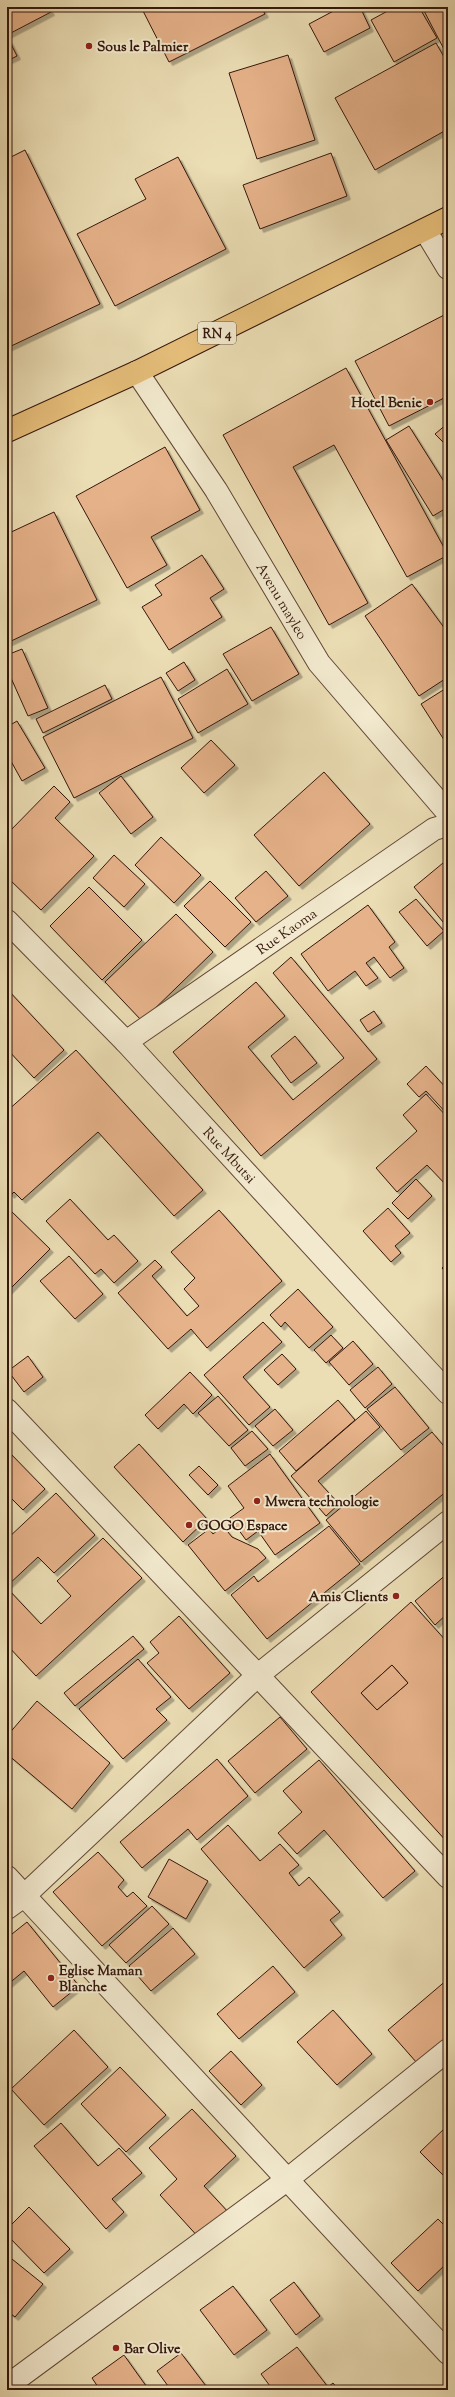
<svg xmlns="http://www.w3.org/2000/svg" width="455" height="2397" viewBox="0 0 455 2397" font-family="'Sorts Mill Goudy',serif">
<style>
.building{fill:#e6b28a;stroke:#34170d;fill-rule:evenodd;filter:url(#shadow)}
.lines{fill:none;stroke-linecap:round;stroke-linejoin:round}
.minor-casing{stroke:#624837;stroke-width:24}
.highway-casing{stroke:#34170d;stroke-width:24}
.minor{stroke:#f2e9ce;stroke-width:22}
.highway{stroke:#e6be7a;stroke-width:22}
.poi-dot{fill:#8f2418;stroke:#f2e9ce;stroke-width:1.5}
.labels{text-anchor:middle;stroke-width:4;stroke-linejoin:round;paint-order:stroke}
.shield{fill:#f2e9ce;stroke:#6d5647;stroke-width:1}
.shield-label{font-size:13px;font-weight:bold;fill:#34170d}
.poi-label{font-size:14px;font-weight:bold;fill:#34170d;stroke:#f2e9ce;text-anchor:start}
.street-label{font-size:14px;fill:#34170d;stroke:#f2e9ce}
</style>
<defs>
<filter id="shadow"><feDropShadow dx="3.5" dy="3.5" stdDeviation="0" flood-color="#0004"/></filter>
</defs>
<rect width="100%" height="100%" fill="#ebddb4"/>
<filter id="stains"><feTurbulence type="fractalNoise" baseFrequency=".005" numOctaves="4"/><feColorMatrix values="0 0 0 0 .2 0 0 0 0 .09 0 0 0 0 .02 0 0 0 .5 -.17"/></filter>
<radialGradient id="worn" r=".72"><stop offset=".6" stop-color="#630" stop-opacity="0"/><stop offset="1" stop-color="#630" stop-opacity=".3"/></radialGradient>
<!-- building -->
<g class="building">
<path d="M7,7H48L51,12L7,35Z"/>
<path d="M141,7H261L265,14L169,62Z"/>
<path d="M341,7H360L370,28L324,52L309,24Z"/>
<path d="M395,7H419L437,38L394,62L371,20Z"/>
<path d="M422,7H446L448,11V57Z"/>
<path d="M9,40L17,56L7,61V41Z"/>
<path d="M436,43L448,64V129L375,170L335,98Z"/>
<path d="M288,55L315,140L257,159L229,73Z"/>
<path d="M25,150L100,304L7,348V159Z"/>
<path d="M331,153L347,196L260,229L243,185Z"/>
<path d="M178,157L226,249L115,306L77,234L146,199L135,179Z"/>
<path d="M448,313V396L389,426L355,361Z"/>
<path d="M346,368L448,555L407,577L334,445L293,467L368,603L329,625L223,435Z"/>
<path d="M448,423V447L435,434Z"/>
<path d="M409,426L448,488V507L433,516L386,440Z"/>
<path d="M165,447L200,510L151,537L167,565L127,588L76,496Z"/>
<path d="M54,512L97,600L7,643V534Z"/>
<path d="M202,555L224,589L210,598L222,617L169,650L142,607L162,595L155,585Z"/>
<path d="M412,584L448,633V677L419,696L365,616Z"/>
<path d="M271,627L299,674L252,701L223,654Z"/>
<path d="M22,649L48,708L28,716L7,669V655Z"/>
<path d="M184,662L195,680L178,691L166,673Z"/>
<path d="M227,669L248,704L198,733L178,699Z"/>
<path d="M161,677L193,738L74,798L43,737Z"/>
<path d="M105,685L112,699L43,733L36,719Z"/>
<path d="M448,687V746L421,704Z"/>
<path d="M17,721L45,768L22,781L7,754V727Z"/>
<path d="M211,740L235,765L204,793L181,768Z"/>
<path d="M324,772L370,824L299,886L254,835Z"/>
<path d="M121,776L153,817L131,834L99,793Z"/>
<path d="M54,786L70,802L55,818L94,856L41,910L7,877V834Z"/>
<path d="M161,837L201,875L174,903L135,865Z"/>
<path d="M114,855L145,884L124,907L93,878Z"/>
<path d="M443,863L448,869V928L414,887Z"/>
<path d="M266,871L288,896L256,922L235,898Z"/>
<path d="M210,881L251,922L225,947L184,906Z"/>
<path d="M89,887L142,940L102,980L50,926Z"/>
<path d="M416,899L444,931L427,946L399,912Z"/>
<path d="M368,905L395,942L389,947L404,968L390,978L374,957L366,963L378,978L366,986L355,971L328,991L301,954Z"/>
<path d="M176,914L213,952L142,1021L105,982Z"/>
<path d="M291,957L377,1059L261,1156L173,1052L256,982L285,1016L248,1047L293,1100L344,1058L273,973Z"/>
<path d="M7,989L64,1050L34,1078L7,1049Z"/>
<path d="M374,1011L382,1023L368,1032L360,1020Z"/>
<path d="M295,1036L317,1063L291,1083L271,1056Z"/>
<path d="M76,1050L203,1190L174,1216L98,1132L22,1200L14,1192L11,1195L7,1191V1111Z"/>
<path d="M426,1066L448,1090V1115L426,1091L419,1097L407,1084Z"/>
<path d="M426,1094L448,1118V1187L427,1165L397,1192L376,1168L417,1131L403,1115Z"/>
<path d="M416,1179L432,1196L408,1219L392,1203Z"/>
<path d="M70,1199L108,1240L114,1235L138,1261L114,1283L101,1269L95,1274L46,1221Z"/>
<path d="M388,1208L410,1233L395,1246L401,1253L391,1262L363,1231Z"/>
<path d="M10,1210L50,1249L7,1292V1214Z"/>
<path d="M219,1210L282,1281L207,1348L191,1329L168,1349L118,1293L155,1260L162,1267L152,1276L187,1316L199,1306L184,1289L195,1278L171,1252Z"/>
<path d="M69,1256L103,1294L75,1319L40,1281Z"/>
<path d="M448,1262V1275L442,1268Z"/>
<path d="M298,1289L333,1327L309,1348L285,1322L281,1327L270,1315Z"/>
<path d="M263,1322L282,1342L243,1377L270,1407L249,1425L204,1375Z"/>
<path d="M331,1335L343,1348L326,1363L314,1350Z"/>
<path d="M353,1341L373,1364L349,1385L329,1362Z"/>
<path d="M282,1354L296,1369L278,1385L264,1370Z"/>
<path d="M28,1356L43,1377L24,1392L8,1371Z"/>
<path d="M378,1367L392,1384L365,1408L350,1390Z"/>
<path d="M190,1372L212,1395L193,1414L184,1404L158,1429L145,1415Z"/>
<path d="M395,1387L429,1428L401,1450L367,1409Z"/>
<path d="M218,1396L248,1430L229,1446L198,1413Z"/>
<path d="M338,1400L355,1420L296,1471L279,1451Z"/>
<path d="M275,1409L293,1430L273,1446L255,1426Z"/>
<path d="M366,1411L380,1427L318,1481L339,1504L326,1516L291,1476Z"/>
<path d="M252,1431L268,1449L245,1466L231,1448Z"/>
<path d="M432,1432L448,1451V1490L361,1562L326,1520Z"/>
<path d="M139,1444L207,1519L183,1542L114,1467Z"/>
<path d="M7,1450L45,1489L23,1510L7,1494Z"/>
<path d="M270,1454L320,1523L275,1555L258,1531L246,1540L230,1518L244,1508L228,1486Z"/>
<path d="M199,1466L218,1485L208,1495L189,1475Z"/>
<path d="M56,1493L95,1535L54,1573L38,1557L7,1586V1539Z"/>
<path d="M223,1526L232,1537L258,1549L266,1558L225,1591L188,1545L209,1529L213,1534Z"/>
<path d="M329,1526L360,1564L267,1639L231,1595L254,1576L258,1582Z"/>
<path d="M103,1538L142,1578L36,1676L7,1645V1588L41,1624L71,1596L57,1581Z"/>
<path d="M448,1573V1613L435,1625L415,1601Z"/>
<path d="M411,1602L448,1643V1843L311,1692ZM392,1665L408,1683L377,1710L361,1693Z"/>
<path d="M179,1616L230,1673L189,1709L147,1663L159,1653L150,1642Z"/>
<path d="M133,1636L144,1649L75,1706L64,1693Z"/>
<path d="M138,1659L171,1697L156,1709L167,1720L123,1759L79,1709Z"/>
<path d="M392,1665L408,1683L377,1710L361,1693Z"/>
<path d="M37,1701L110,1763L72,1809L7,1754V1736Z"/>
<path d="M280,1717L307,1749L255,1793L228,1761Z"/>
<path d="M217,1759L248,1796L197,1840L188,1829L142,1868L120,1842Z"/>
<path d="M319,1760L415,1871L383,1898L324,1830L297,1854L278,1833L302,1812L283,1791Z"/>
<path d="M228,1825L260,1861L280,1844L299,1865L289,1873L299,1886L309,1877L340,1912L330,1920L342,1935L304,1968L201,1849Z"/>
<path d="M98,1852L124,1880L118,1887L127,1897L133,1892L147,1906L102,1946L53,1892Z"/>
<path d="M169,1859L208,1881L186,1919L148,1897Z"/>
<path d="M152,1906L169,1924L126,1963L109,1945Z"/>
<path d="M27,1922L79,1986L53,2007L24,1971L7,1985V1938Z"/>
<path d="M173,1928L195,1954L151,1991L129,1966Z"/>
<path d="M273,1966L295,1992L239,2039L217,2014Z"/>
<path d="M448,1979V2037L417,2063L388,2030Z"/>
<path d="M333,2010L372,2054L337,2085L297,2042Z"/>
<path d="M74,2030L108,2067L44,2125L11,2089Z"/>
<path d="M231,2051L262,2085L241,2105L209,2071Z"/>
<path d="M120,2067L166,2115L126,2152L81,2104Z"/>
<path d="M192,2109L236,2156L204,2186L230,2214L201,2240L160,2195L177,2179L149,2148Z"/>
<path d="M61,2123L98,2166L119,2148L142,2173L112,2199L124,2212L106,2229L34,2146Z"/>
<path d="M446,2127L448,2129V2180L420,2152Z"/>
<path d="M29,2207L70,2249L44,2273L7,2235V2229Z"/>
<path d="M438,2219L448,2229V2262L418,2291L391,2263Z"/>
<path d="M7,2255L43,2284L15,2317L7,2311Z"/>
<path d="M294,2282L320,2316L296,2335L270,2300Z"/>
<path d="M233,2286L267,2330L234,2355L200,2310Z"/>
<path d="M297,2347L328,2387L333,2383L339,2390H273L261,2374Z"/>
<path d="M181,2353L206,2386L200,2390H171L157,2371Z"/>
<path d="M124,2355L149,2390H100L92,2378Z"/>
</g>
<g class="lines">
<!-- minor casing -->
<g class="minor-casing">
<g id="minor">
<path d="M425,230L448,268"/>
<path id="s1" d="M137,372L216,490L319,663L448,813"/>
<path id="s2" d="M7,921L126,1042L448,1393"/>
<path id="s3" d="M126,1042L434,829L448,825"/>
<path d="M7,1410L448,1877"/>
<path d="M7,1877L448,2353"/>
<path d="M7,1908L25,1895L257,1676L448,1522"/>
<path d="M7,2386L288,2179L448,2050"/>
</g>
</g>
<!-- highway casing -->
<g class="highway-casing">
<path id="highway" d="M7,431L137,372L448,218"/>
</g>
<!-- minor -->
<use href="#minor" class="minor"/>
<!-- highway -->
<use href="#highway" class="highway"/>
</g>
<!-- markers -->
<g class="poi-dot">
<circle cx="89" cy="46" r="4"/>
<circle cx="430" cy="402" r="4"/>
<circle cx="257" cy="1501" r="4"/>
<circle cx="189" cy="1525" r="4"/>
<circle cx="396" cy="1596" r="4"/>
<circle cx="51" cy="1978" r="4"/>
<circle cx="116" cy="2348" r="4"/>
</g>
<g class="labels">
<!-- shield labels -->
<rect class="shield" x="198" y="322" width="38" height="22" rx="3"/>
<g class="shield-label">
<text x="217" y="338">RN 4</text>
</g>
<!-- poi labels -->
<g class="poi-label">
<text x="97" y="51">Sous le Palmier</text>
<text x="422" y="407" text-anchor="end">Hotel Benie</text>
<text x="265" y="1506">Mwera technologie</text>
<text x="197" y="1530">GOGO Espace</text>
<text x="388" y="1601" text-anchor="end">Amis Clients</text>
<text x="59" y="1975">Eglise Maman<tspan x="59" dy="16">Blanche</tspan></text>
<text x="124" y="2353">Bar Olive</text>
</g>
<!-- street labels -->
<g class="street-label">
<text dy="5" stroke="none"><textPath href="#s1" startOffset="271">Avenu mayleo</textPath></text>
<text dy="5" stroke="none"><textPath href="#s3" startOffset="195">Rue Kaoma</textPath></text>
<text dy="5" stroke="none"><textPath href="#s2" startOffset="323">Rue Mbutsi</textPath></text>
</g>
</g>
<!-- margin -->
<rect width="455" height="2397" fill="none" stroke="#ebddb4" stroke-width="24"/>
<rect x="8" y="8" width="439" height="2381" fill="none" stroke="#34170d" stroke-width="2"/>
<rect x="12" y="12" width="431" height="2373" fill="none" stroke="#34170d"/>
<rect width="100%" height="100%" filter="url(#stains)"/>
<rect width="100%" height="100%" fill="url(#worn)"/>
</svg>
